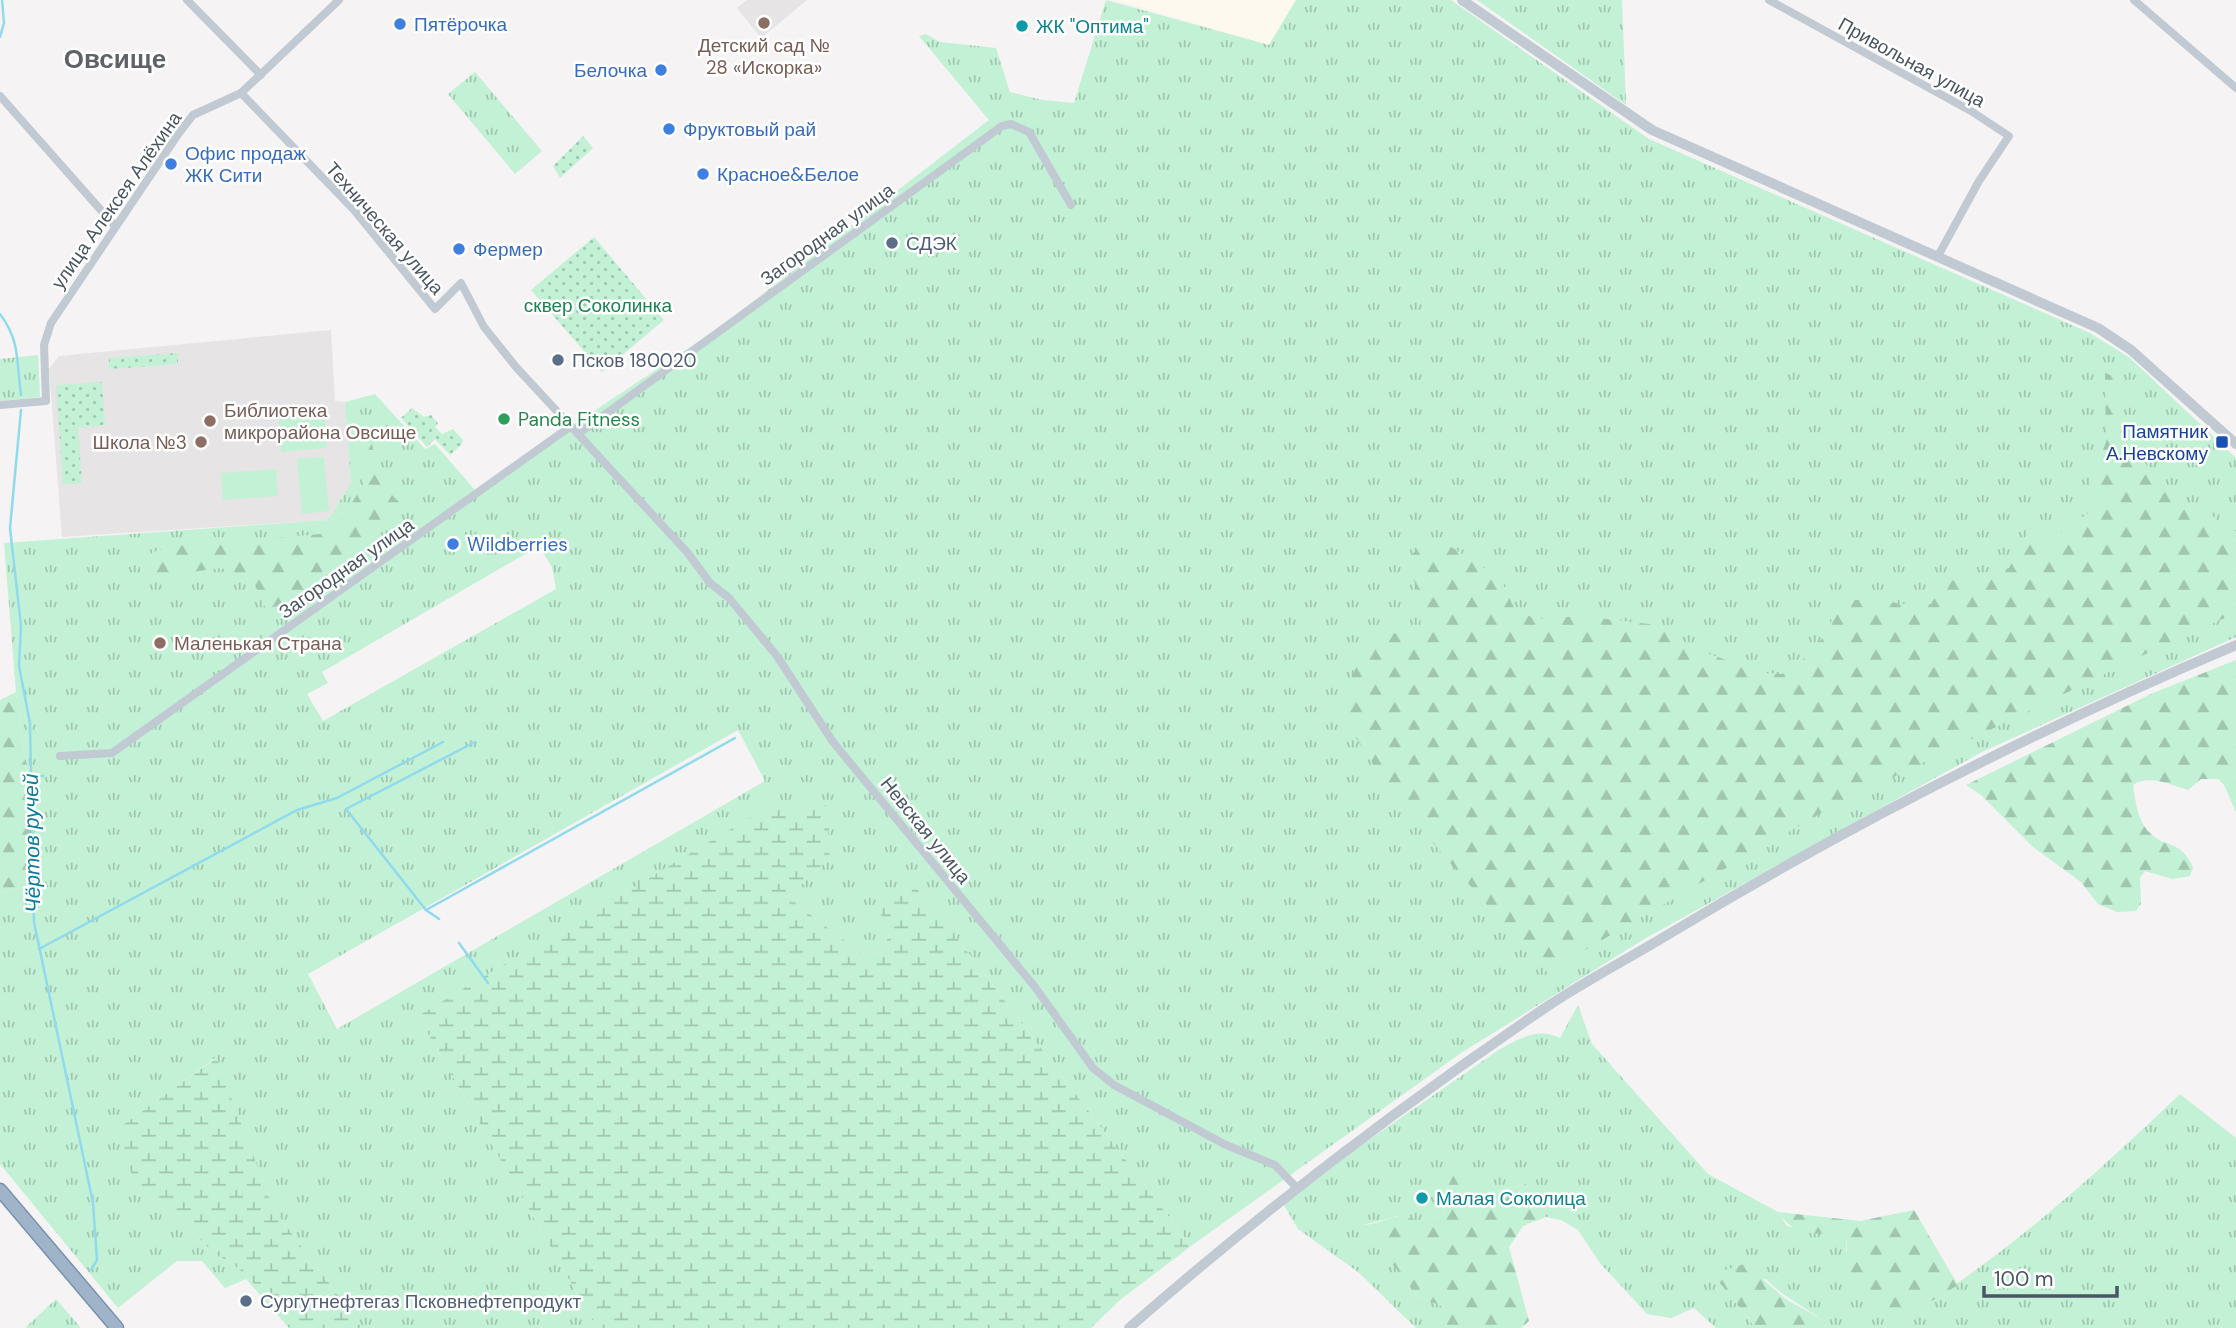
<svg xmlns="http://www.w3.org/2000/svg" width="2236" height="1328" viewBox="0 0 2236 1328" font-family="'DM Sans',sans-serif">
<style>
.commercial{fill:#fdf9ef}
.education{fill:#e6e4e5}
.grass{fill:url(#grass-tufts);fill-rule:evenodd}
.forest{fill:url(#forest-firs)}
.wetland{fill:url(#wetland-marsh)}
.park{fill:url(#park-dots)}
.garden{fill:#c3f1d5}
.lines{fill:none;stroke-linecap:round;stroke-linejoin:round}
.stream{stroke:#90daee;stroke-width:2.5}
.trunk-casing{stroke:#7690ad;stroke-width:15}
.minor{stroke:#c1cad2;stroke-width:8}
.tertiary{stroke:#c1cad2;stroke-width:10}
.trunk{stroke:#9fb4c9;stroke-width:12}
.education-dot{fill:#8d6e63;stroke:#fff;stroke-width:2.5}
.shop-dot{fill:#3f7fe0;stroke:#fff;stroke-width:2.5}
.culture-dot{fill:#0f9aa8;stroke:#fff;stroke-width:2.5}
.service-dot{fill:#5c6f8a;stroke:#fff;stroke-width:2.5}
.leisure-dot{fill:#2e9e5b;stroke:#fff;stroke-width:2.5}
.transit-dot{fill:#1a4fb4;stroke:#fff;stroke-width:2.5}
.labels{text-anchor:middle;stroke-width:5;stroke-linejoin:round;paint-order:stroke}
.shop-label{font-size:19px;fill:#366cbe;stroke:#fff;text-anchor:start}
.culture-label{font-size:19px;fill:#0d838f;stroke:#fff;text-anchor:start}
.education-label{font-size:19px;fill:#785e54;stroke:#fff;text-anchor:start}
.street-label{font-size:19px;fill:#4a5661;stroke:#fff}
.service-label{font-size:19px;fill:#4e5e75;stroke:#fff;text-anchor:start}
.park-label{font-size:19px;fill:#17864f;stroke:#fff}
.leisure-label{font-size:19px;fill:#27864d;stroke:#fff;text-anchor:start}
.transit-label{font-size:19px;fill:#164399;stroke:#fff;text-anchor:end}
.water-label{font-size:21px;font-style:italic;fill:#0c7c9b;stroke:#fff}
.district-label{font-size:26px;font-weight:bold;fill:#5f6368;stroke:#fff}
</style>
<defs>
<pattern id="grass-tufts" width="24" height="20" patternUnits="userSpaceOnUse" patternTransform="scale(1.75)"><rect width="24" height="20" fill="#c3f1d5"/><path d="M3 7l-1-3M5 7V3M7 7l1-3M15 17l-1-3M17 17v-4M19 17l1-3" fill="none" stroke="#a0c6b0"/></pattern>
<pattern id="forest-firs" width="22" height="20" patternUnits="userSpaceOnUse" patternTransform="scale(1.75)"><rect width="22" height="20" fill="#c3f1d5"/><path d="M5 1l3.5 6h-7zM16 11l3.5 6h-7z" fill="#a0c6b0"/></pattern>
<pattern id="wetland-marsh" width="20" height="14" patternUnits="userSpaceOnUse" patternTransform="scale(1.75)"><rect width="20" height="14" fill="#c3f1d5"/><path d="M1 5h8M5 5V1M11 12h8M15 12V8" fill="none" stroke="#a0c6b0"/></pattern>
<pattern id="park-dots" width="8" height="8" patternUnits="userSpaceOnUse" patternTransform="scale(1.75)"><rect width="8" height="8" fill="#c3f1d5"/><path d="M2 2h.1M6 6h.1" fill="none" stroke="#a0c6b0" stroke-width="1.8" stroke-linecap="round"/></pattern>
</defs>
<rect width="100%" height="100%" fill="#f5f3f3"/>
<!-- commercial -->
<path class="commercial" d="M1115,0H1296L1269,45Z"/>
<!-- education -->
<g class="education">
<path d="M747,0H807L761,38L737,8Z"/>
<path d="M331,330L335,401L345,402L351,483L328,520L62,537L49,369L59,356Z"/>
</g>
<!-- grass -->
<g class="grass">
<path d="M1106,0L1269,45L1296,0H1451L1649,139L2090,333L2130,358L2236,458V637L1982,752L1646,938L1461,1053L1191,1246L942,918L890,934L881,952L863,955L788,897L830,858L825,805L418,1016L597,1328H363L274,1210L215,1058L120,1128L134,1184L206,1244L209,1253C244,1262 267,1301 289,1328L246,1279L225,1288L202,1261H177L118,1308L0,1164V892L41,884L16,692L4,543L328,520L351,483L345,402L375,394L425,449L435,444L475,490L716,330L989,120L919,36L926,34L940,42L996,48L1010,92L1042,100L1074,103ZM539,546L552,567L556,589L323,721L307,694L328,683L322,672ZM738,730L765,781L337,1029L308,974Z"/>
<path d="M1477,0H1622L1626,105Z"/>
<path d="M475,72L542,151L515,174L448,94Z"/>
<path d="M38,355L40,397L0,401V359Z"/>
<path d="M1578,1005L1592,1044L1708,1174L1778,1212L1787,1226L1846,1236V1251L1904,1318C2006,1256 2094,1176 2180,1094L2236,1138V1328H1826L1825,1322C1805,1306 1784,1298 1766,1279L1719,1282L1756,1328H1716L1694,1308L1671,1318L1647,1314L1600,1263L1578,1230L1561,1220L1546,1217L1526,1184L1491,1192L1457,1169L1445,1192L1443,1215L1424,1223L1397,1216L1363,1225L1418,1297L1444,1307L1447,1328H1416L1358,1272L1298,1229L1284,1205L1356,1149L1500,1049C1521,1038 1538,1027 1560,1038Z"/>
<path d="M56,1299L81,1328H26V1327Z"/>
</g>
<!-- forest -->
<g class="forest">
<path d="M2105,373L2116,377C2118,391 2118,407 2121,421C2125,442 2162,486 2180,499C2199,512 2219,516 2236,532V613L2154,650L1828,809L1547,972C1483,898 1412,827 1360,744C1355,736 1345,725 1344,716C1341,687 1362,655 1379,634L1401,633L1420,646L1421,602L1407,559L1423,544L1448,545L1487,570L1504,586L1514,608L1535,619L1581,616L1657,625L1698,650L1763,673L1787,674C1813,650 1830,638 1837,601C1869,597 1899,607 1931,604C1954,567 1971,578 2009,568L2030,527L2047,543L2102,503L2090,484L2106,442Z"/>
<path d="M358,435L371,439L380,483L406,509L378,533L367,557L296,601L266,609L252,579L221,568L154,577L140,575V565L153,552L174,546L333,533L363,485Z"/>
<path d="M2236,660V812L2224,785L2218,779H2201L2188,790C2171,785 2149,774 2133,785C2135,800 2138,822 2150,833C2167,850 2179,838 2193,867L2190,876L2172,879L2145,871L2140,878L2141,904L2136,911L2117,912L2098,904L2081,882L2033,847L1981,795L1966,785L2153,693Z"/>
<path d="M16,692L41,884L0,892V700Z"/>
<path d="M1457,1168L1491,1192L1526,1184L1546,1217L1523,1226L1509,1247L1529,1321L1521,1328H1447L1444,1307L1418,1297L1362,1225C1374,1225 1383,1220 1394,1217C1414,1213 1413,1229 1443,1215L1445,1192Z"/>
<path d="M1914,1210L1958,1285L1904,1318L1888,1316L1862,1293L1848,1270L1846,1236C1817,1231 1796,1240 1778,1212L1860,1221Z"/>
<path d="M1744,1264C1758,1274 1769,1285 1782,1296C1795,1306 1812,1312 1825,1322L1826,1328H1756L1719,1282L1718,1272Z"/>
</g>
<!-- wetland -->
<g class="wetland">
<path d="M773,804L803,811L826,805L830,858L788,897L863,955L881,952L890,934L879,910L909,880L942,918L1191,1246L1120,1300L1091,1328H597L418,1016Z"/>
<path d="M216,1058L274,1210L363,1328H289C267,1301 244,1262 209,1253L206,1244L134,1184L119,1128Z"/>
</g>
<!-- park -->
<g class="park">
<path d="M583,136L593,148L560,178L553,166Z"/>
<path d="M594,237L664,320L602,372L531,290Z"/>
<path d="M178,353V364L109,369V358Z"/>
<path d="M102,382L105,425L78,428L82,483L63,485L56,385Z"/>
<path d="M412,408L424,417L431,415L438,423L435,427L442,434L453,429L463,440L462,444L450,455L435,439L427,447L401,418Z"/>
</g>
<!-- garden -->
<g class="garden">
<path d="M324,407L327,448L281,452L278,411Z"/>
<path d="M324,457L329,511L302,514L297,459Z"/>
<path d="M276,469L278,496L223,500L221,473Z"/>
</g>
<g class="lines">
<!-- stream -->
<g class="stream">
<path d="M0,37L4,23L2,0"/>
<path d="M0,314C21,342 16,362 21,395"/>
<path d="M21,410L10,528L21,626L19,666L30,723L34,922L93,1203L97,1260L91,1270"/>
<path d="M32,777L43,776"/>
<path d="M426,910L735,738"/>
<path d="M439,919L426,910L346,809L475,742"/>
<path d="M459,943L488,983"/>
<path d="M39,949L297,810L337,798L443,742"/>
</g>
<!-- trunk casing -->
<g class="trunk-casing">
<path id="trunk" d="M0,1190L117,1328"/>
</g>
<!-- minor -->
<g class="minor">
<path d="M187,0L261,75"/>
<path d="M1769,0L1971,111L2009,136L1979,181L1938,256"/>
<path d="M2134,0L2236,88"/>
<path d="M241,93L354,210L435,309L461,283L484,327L516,367L687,552L710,583L729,598L777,656L833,742L1035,987L1093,1068L1114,1085L1226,1145L1275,1165L1297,1188"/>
<path d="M0,96L114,225"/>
<path d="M0,405L46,401L44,345L51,323L179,133L193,115L241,93L339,0"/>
<path d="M578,434L1002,126L1011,124L1029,132L1071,205"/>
<path d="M60,756L112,753L571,426"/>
</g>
<!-- tertiary -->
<g class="tertiary">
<path d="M1462,0L1652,130L2098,328L2131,350L2236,444"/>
<path d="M1129,1328C1260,1213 1400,1106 1545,1008C1585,981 1628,959 1669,934C1851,824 2040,728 2236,645"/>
</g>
<!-- trunk -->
<use href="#trunk" class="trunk"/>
</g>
<!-- markers -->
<g class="education-dot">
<circle cx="764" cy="23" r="7"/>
<circle cx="210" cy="421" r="7"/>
<circle cx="201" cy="442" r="7"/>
<circle cx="160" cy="643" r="7"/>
</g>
<g class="shop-dot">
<circle cx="400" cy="24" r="7"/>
<circle cx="661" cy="70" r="7"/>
<circle cx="669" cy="129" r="7"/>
<circle cx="171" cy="164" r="7"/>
<circle cx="703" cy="174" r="7"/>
<circle cx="459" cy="249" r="7"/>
<circle cx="453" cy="544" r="7"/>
</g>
<g class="culture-dot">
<circle cx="1022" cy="26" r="7"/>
<circle cx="1422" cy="1198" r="7"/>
</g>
<g class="service-dot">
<circle cx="892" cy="243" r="7"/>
<circle cx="558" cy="360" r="7"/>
<circle cx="246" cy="1301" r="7"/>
</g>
<circle class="leisure-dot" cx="504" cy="419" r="7"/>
<rect class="transit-dot" x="2215" y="435" width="14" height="14" rx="3.5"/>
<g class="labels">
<!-- shop labels -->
<g class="shop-label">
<text x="414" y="31">Пятёрочка</text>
<text x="647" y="77" text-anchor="end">Белочка</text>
<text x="683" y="136">Фруктовый рай</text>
<text x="185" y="160">Офис продаж<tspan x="185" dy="22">ЖК Сити</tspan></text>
<text x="717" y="181">Красное&amp;Белое</text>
<text x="473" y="256">Фермер</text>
<text x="467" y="551">Wildberries</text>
</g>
<!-- culture labels -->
<g class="culture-label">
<text x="1036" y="33">ЖК "Оптима"</text>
<text x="1436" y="1205">Малая Соколица</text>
</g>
<!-- education labels -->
<g class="education-label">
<text x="764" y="52" text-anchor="middle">Детский сад №<tspan x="764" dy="22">28 «Искорка»</tspan></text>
<text x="224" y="417">Библиотека<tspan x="224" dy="22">микрорайона Овсище</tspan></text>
<text x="187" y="449" text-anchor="end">Школа №3</text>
<text x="174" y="650">Маленькая Страна</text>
</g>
<!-- street labels -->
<g class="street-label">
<text transform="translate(1912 62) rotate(29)" y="7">Привольная улица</text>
<text transform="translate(116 200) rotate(-55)" y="7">улица Алексея Алёхина</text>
<text transform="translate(385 228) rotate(49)" y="7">Техническая улица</text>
<text transform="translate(827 234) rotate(-36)" y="7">Загородная улица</text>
<text transform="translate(346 568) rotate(-35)" y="7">Загородная улица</text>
<text transform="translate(926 830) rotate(51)" y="7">Невская улица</text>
</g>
<!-- service labels -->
<g class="service-label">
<text x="906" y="250">СДЭК</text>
<text x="572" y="367">Псков 180020</text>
<text x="260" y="1308">Сургутнефтегаз Псковнефтепродукт</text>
</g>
<!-- park labels -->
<g class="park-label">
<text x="598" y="312">сквер Соколинка</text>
</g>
<!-- leisure labels -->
<g class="leisure-label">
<text x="518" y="426">Panda Fitness</text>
</g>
<!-- transit labels -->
<g class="transit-label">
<text x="2208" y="438">Памятник<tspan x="2208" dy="22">А.Невскому</tspan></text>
</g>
<!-- water labels -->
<g class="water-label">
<text transform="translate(32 843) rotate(-91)" y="7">Чёртов ручей</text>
</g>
<!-- district labels -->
<g class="district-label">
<text x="115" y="68">Овсище</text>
</g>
</g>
<!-- scale -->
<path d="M1984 1286v10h133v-10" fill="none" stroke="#4a5661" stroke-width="3.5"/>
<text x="1994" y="1286" font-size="21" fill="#4a5661" stroke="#ffffff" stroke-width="5" paint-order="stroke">100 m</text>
</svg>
